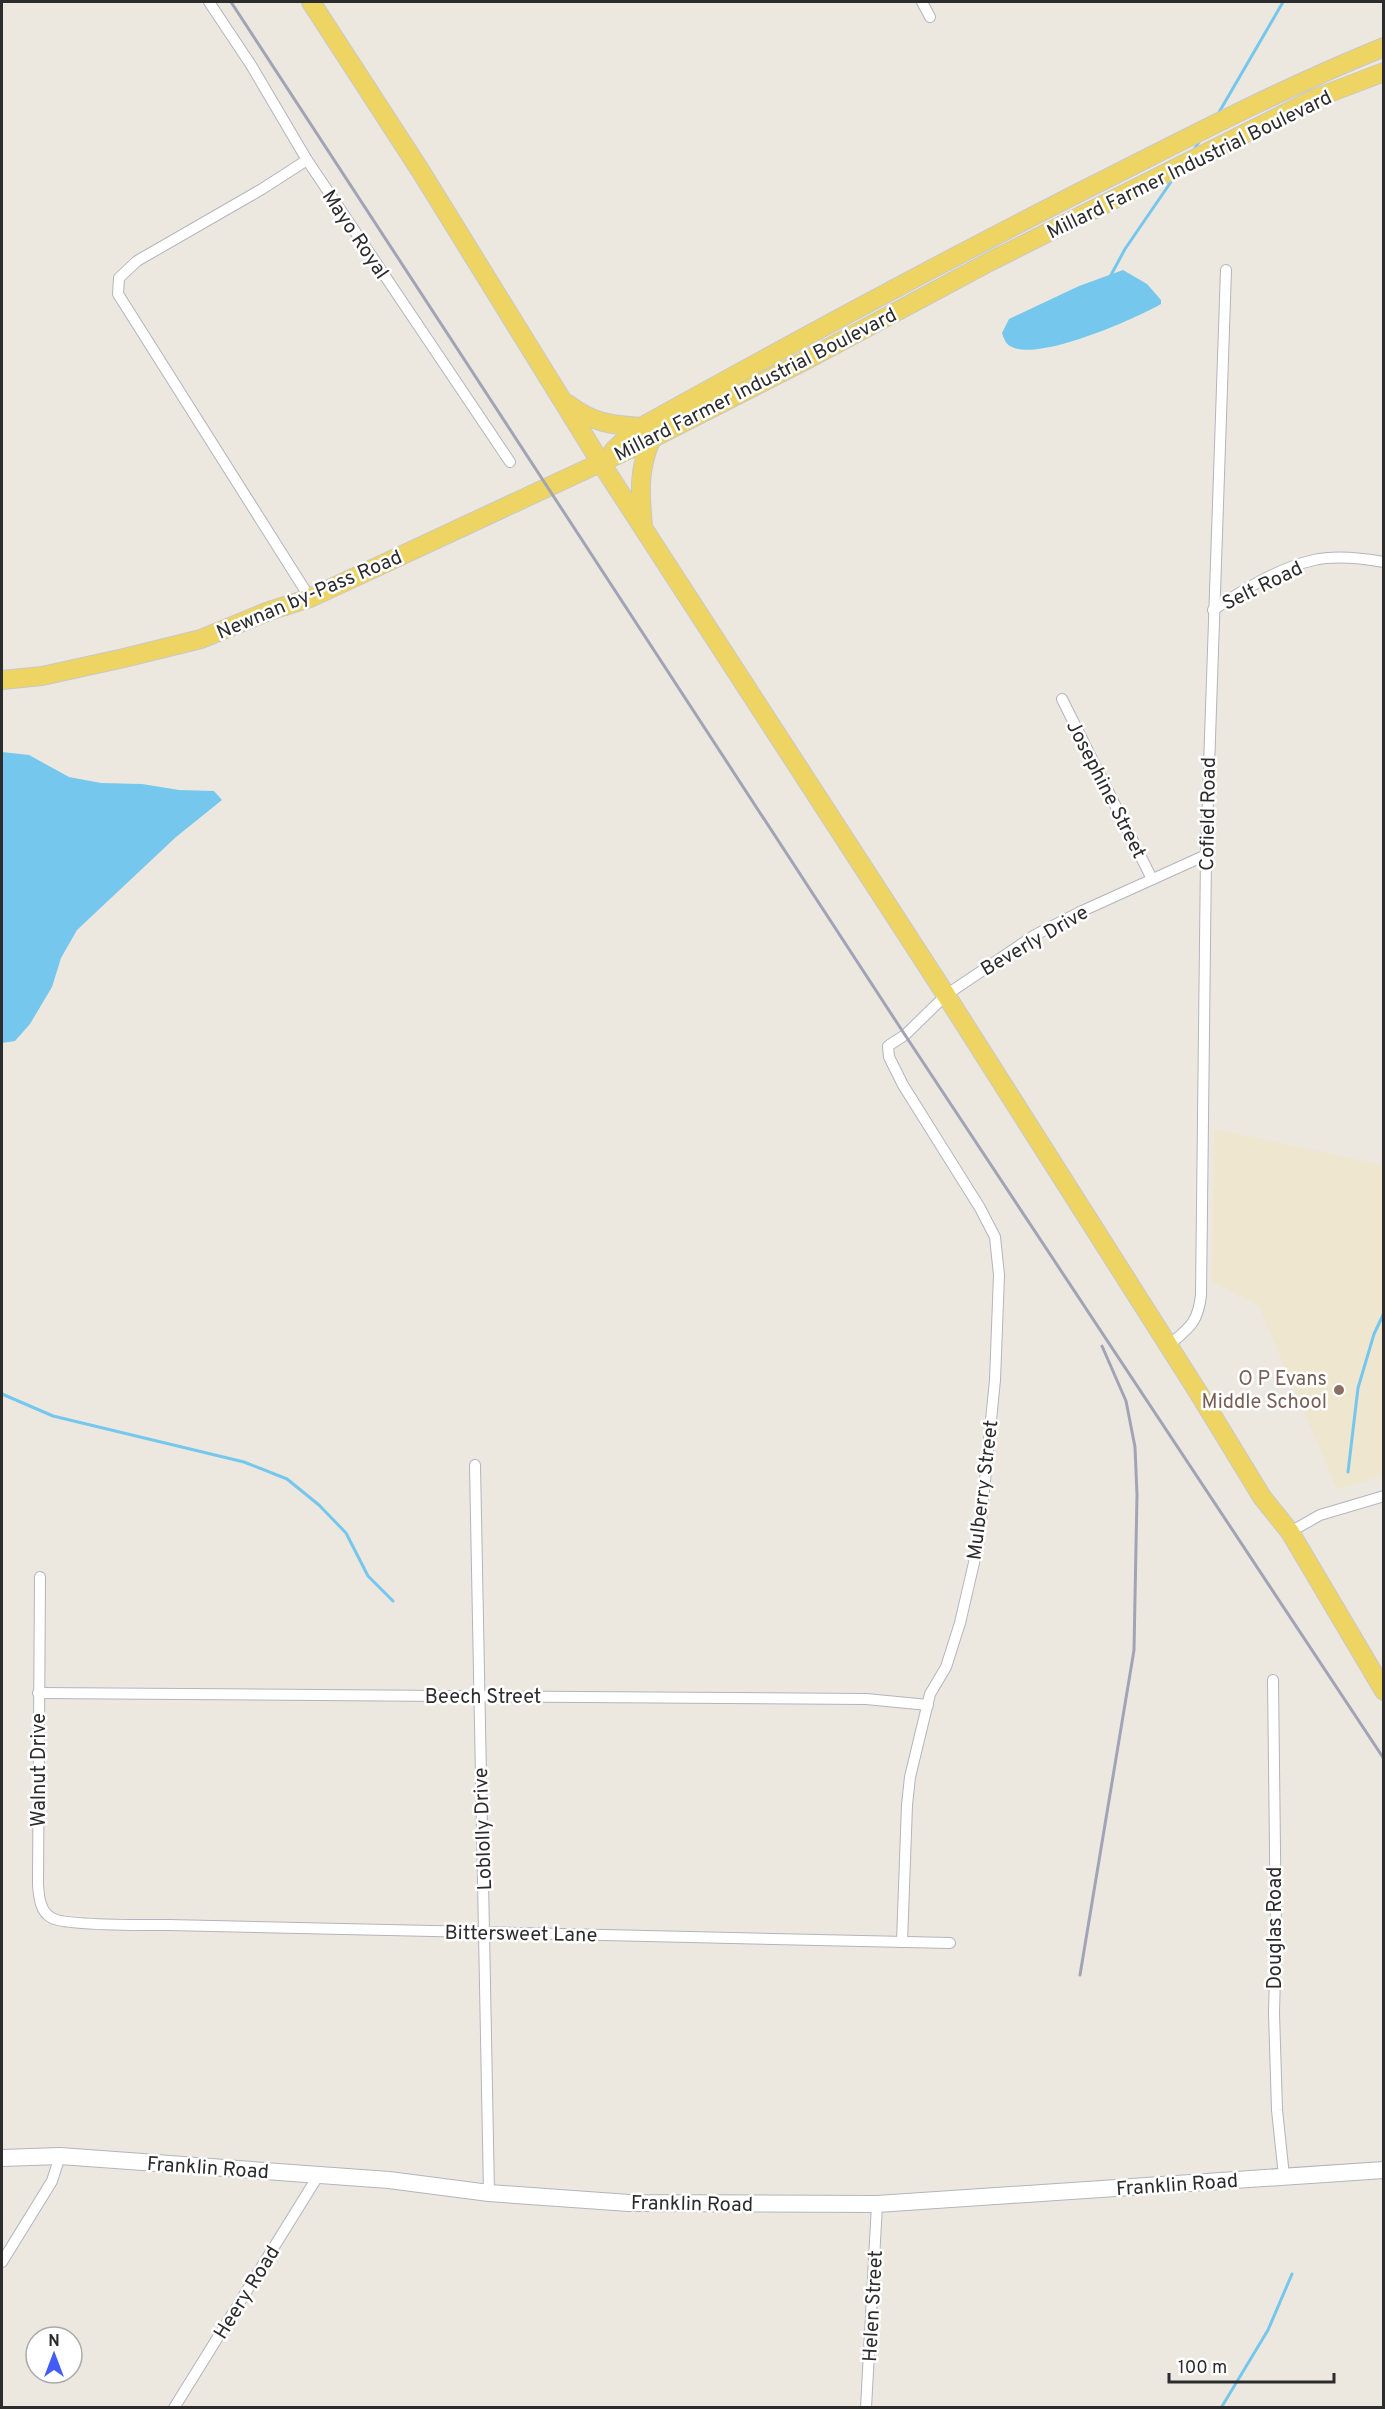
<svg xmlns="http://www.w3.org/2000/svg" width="1385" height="2409" viewBox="0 0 1385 2409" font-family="Overpass,sans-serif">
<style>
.education{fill:#eee6cf}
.water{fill:#75c7ed}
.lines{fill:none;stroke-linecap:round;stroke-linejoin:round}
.stream{stroke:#75c7ed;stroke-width:3}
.minor-casing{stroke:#b2b4bf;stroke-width:12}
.secondary-casing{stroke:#b2b4bf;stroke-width:18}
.primary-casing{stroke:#c8c8c8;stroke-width:20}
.minor{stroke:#fff;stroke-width:10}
.secondary{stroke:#fff;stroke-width:16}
.primary{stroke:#eed563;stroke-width:18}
.rail{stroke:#a1a3b6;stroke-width:3}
.education-dot{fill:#8d6e63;stroke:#fff;stroke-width:2}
.labels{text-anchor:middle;stroke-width:5;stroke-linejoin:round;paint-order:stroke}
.street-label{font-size:20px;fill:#2c2c2c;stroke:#fff}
.education-label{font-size:20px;fill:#785e54;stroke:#fff;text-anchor:end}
</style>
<rect width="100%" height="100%" fill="#ede8df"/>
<!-- education -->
<path class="education" d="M1214,1129L1383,1165V1476L1337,1489L1258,1305L1212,1282Z"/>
<!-- water -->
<g class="water">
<path d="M1123,270L1147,284L1161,300V304C1135,319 1040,361 1012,347C1006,345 1004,339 1002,333L1009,319L1079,286Z"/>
<path d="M2,752L29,755L69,777L101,783L142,784L179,790L214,791L222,800L176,837L77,930L61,958L52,987L30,1024L15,1041L2,1043Z"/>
</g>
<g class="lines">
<!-- stream -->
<g class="stream">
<path d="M1218,114L1283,2"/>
<path d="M1193,151L1201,139"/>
<path d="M1111,275L1125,249L1175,176"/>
<path d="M2,1394L53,1416L244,1462L287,1479L319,1505L346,1533L368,1576L393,1601"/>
<path d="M1348,1472L1358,1388L1374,1334L1384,1313"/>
<path d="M1221,2408L1268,2330L1292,2274"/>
</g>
<!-- minor casing -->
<g class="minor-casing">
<g id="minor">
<path d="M209,2L251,65L307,160L510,462"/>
<path d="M922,2L930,17"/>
<path d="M307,160L262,189L137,261L119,278L118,294L310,598"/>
<path d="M1213,610C1243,590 1278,568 1314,560C1336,555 1361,558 1384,562"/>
<path d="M1062,699L1152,879"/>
<path d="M1169,1345C1189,1328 1198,1323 1201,1295L1206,855L1226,270"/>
<path d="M475,1465L489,2193"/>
<path d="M1290,1532L1320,1515L1384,1496"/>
<path d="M40,1577L38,1885C39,1897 40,1912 52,1918C65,1926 149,1925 169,1925L950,1943"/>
<path d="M1273,1680L1276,1935L1274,2013L1277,2110L1284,2176"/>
<path d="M38,1693L866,1699L928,1705"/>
<path d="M902,1942L907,1805L910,1777L930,1694L946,1667L960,1623L979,1541L995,1380L999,1275L995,1237L980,1208L903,1085L889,1057L888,1046L905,1035L946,995L1035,935L1080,912L1206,855"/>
<path d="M2,2262L52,2181L60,2156"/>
<path d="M174,2408L318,2176"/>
<path d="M866,2408L877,2204"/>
</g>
</g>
<!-- secondary casing -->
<g class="secondary-casing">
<path id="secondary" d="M2,2158L60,2156L389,2180L489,2193L629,2203L877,2204L1384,2170"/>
</g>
<!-- primary casing -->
<g class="primary-casing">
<g id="primary">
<path d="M311,2L420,170L601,463L946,995L1198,1392L1262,1497L1290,1532L1384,1691"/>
<path d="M568,404C592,423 612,425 641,427"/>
<path d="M613,451L634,431C794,342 954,255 1118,173C1205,129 1292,84 1384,47"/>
<path d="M643,526C640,493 638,469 652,438"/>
<path d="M2,680L42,676L124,658L201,639L269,611L310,598L645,442L808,359L991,261L1236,138L1316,98L1384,72"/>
</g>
</g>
<!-- minor -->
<use href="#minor" class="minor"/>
<!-- secondary -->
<use href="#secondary" class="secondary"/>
<!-- primary -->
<use href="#primary" class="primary"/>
<!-- rail -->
<g class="rail">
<path d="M231,2L905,1035L1384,1759"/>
<path d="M1080,1975L1134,1650L1137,1495L1135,1447L1126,1401L1102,1346"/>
</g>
</g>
<!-- markers -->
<circle class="education-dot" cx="1339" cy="1390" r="6"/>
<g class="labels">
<!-- street labels -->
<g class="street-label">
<text transform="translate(1189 164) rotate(-26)" y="7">Millard Farmer Industrial Boulevard</text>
<text transform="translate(356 234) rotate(56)" y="7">Mayo Royal</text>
<text transform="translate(755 384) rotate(-27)" y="7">Millard Farmer Industrial Boulevard</text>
<text transform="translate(1262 585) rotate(-26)" y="7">Selt Road</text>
<text transform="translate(309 594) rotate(-23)" y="7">Newnan by-Pass Road</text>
<text transform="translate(1107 789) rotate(63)" y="7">Josephine Street</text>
<text transform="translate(1207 814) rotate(-89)" y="7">Cofield Road</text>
<text transform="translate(1034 940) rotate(-30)" y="7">Beverly Drive</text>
<text transform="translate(982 1490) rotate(-83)" y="7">Mulberry Street</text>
<text x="483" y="1703">Beech Street</text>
<text transform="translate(38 1770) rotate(-90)" y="7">Walnut Drive</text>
<text transform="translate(482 1829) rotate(-92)" y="7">Loblolly Drive</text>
<text transform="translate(1274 1928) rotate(-90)" y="7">Douglas Road</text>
<text transform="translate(521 1933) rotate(1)" y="7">Bittersweet Lane</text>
<text transform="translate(208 2167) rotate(4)" y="7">Franklin Road</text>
<text transform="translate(1177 2184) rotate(-4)" y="7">Franklin Road</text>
<text transform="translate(692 2203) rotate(1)" y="7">Franklin Road</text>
<text transform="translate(246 2292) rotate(-58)" y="7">Heery Road</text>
<text transform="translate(872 2306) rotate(-87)" y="7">Helen Street</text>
</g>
<!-- education labels -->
<g class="education-label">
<text x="1327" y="1385">O P Evans<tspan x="1327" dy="23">Middle School</tspan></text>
</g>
</g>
<!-- border -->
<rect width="1385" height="2409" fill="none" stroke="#2c2c2c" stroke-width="6"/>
<!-- north arrow -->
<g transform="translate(54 2355)"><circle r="28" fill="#ffffff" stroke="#ababab" stroke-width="1.5"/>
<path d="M0-4.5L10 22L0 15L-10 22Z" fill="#435bf7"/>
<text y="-9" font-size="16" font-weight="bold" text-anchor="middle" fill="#2c2c2c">N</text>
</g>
<!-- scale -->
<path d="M1169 2373v9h165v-9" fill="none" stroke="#2c2c2c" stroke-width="3"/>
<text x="1178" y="2373" font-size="18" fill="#2c2c2c" stroke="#ffffff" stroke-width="4.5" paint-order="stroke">100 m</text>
</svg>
